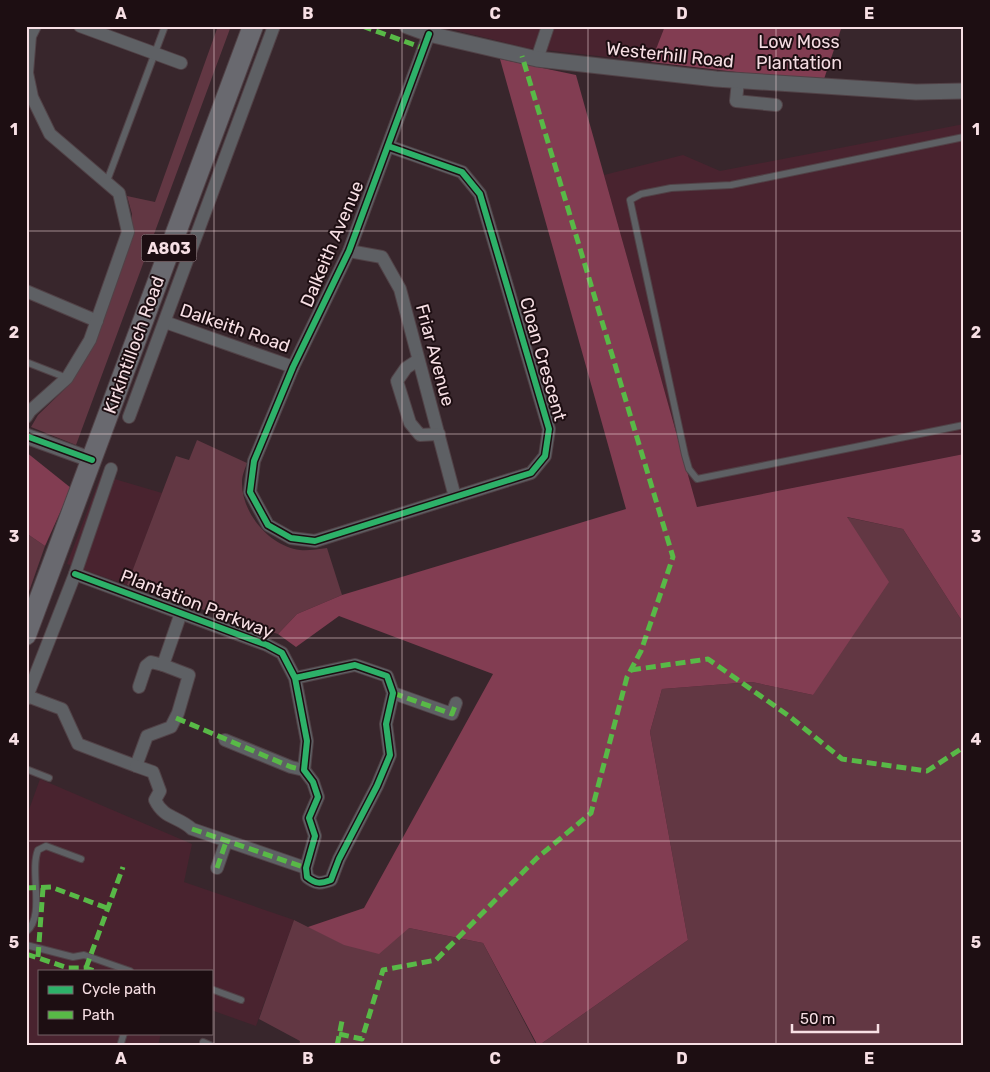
<svg xmlns="http://www.w3.org/2000/svg" width="990" height="1072" viewBox="0 0 990 1072" font-family="Rubik,sans-serif">
<style>
.built{fill:#49232f}
.green{fill:#623743}
.forest{fill:#823d52}
.lines{fill:none;stroke-linecap:round;stroke-linejoin:round}
.service-casing{stroke:#514247;stroke-width:8}
.minor-casing{stroke:#514247;stroke-width:14}
.tertiary-casing{stroke:#514247;stroke-width:17}
.primary-casing{stroke:#514247;stroke-width:22}
.service{stroke:#5e6064;stroke-width:6}
.minor{stroke:#5e6064;stroke-width:12}
.tertiary{stroke:#5e6064;stroke-width:15}
.primary{stroke:#69696f;stroke-width:20}
.quiet{stroke:#58b947;stroke-width:5;stroke-dasharray:10 5;stroke-linecap:butt}
.cycleway-casing{stroke:#1d0e12;stroke-width:9}
.cycleway{stroke:#2db169;stroke-width:6}
.grid{fill:none;stroke:#f7dfe4;stroke-width:1;stroke-opacity:0.55}
.labels{text-anchor:middle;stroke-width:4;stroke-linejoin:round;paint-order:stroke}
.shield{fill:#1d0e12;stroke:#b6a0a5;stroke-width:1}
.shield-label{font-size:16px;font-weight:bold;fill:#f7dfe4}
.park-label{font-size:18px;fill:#f3dbe1;stroke:#1d0e12}
.street-label{font-size:18px;fill:#f7dfe4;stroke:#1d0e12}
.neatline{fill:none;stroke:#f7dfe4;stroke-width:2}
.grid-label{font-size:16px;text-anchor:middle;font-weight:bold;fill:#f7dfe4}
</style>
<rect width="100%" height="100%" fill="#38262c"/>
<!-- built -->
<g class="built">
<path d="M438,26H665L651,62L527,48Z"/>
<path d="M964,124V454L697,507L604,175L683,155L720,171Z"/>
<path d="M101,475L162,493L127,585L67,564Z"/>
<path d="M40,779L192,844L184,882L294,920L256,1026L211,1010V971H39V1033H161L158,1046H26V818Z"/>
</g>
<!-- green -->
<g class="green">
<path d="M218,26H231L76,445L31,427L38,415L69,385L101,325L132,237V214L127,196L155,202Z"/>
<path d="M197,440L247,463C245,469 242,475 242,482C241,512 269,546 300,550C308,551 318,549 327,548L342,595L297,614L278,634L127,585L176,456L189,460Z"/>
<path d="M846,517L903,529L964,624V1046H538L688,940L650,732L662,689L752,682L813,695Z"/>
<path d="M26,533L45,546L26,600Z"/>
<path d="M294,920L308,927L409,928L483,943L537,1046H299L300,1041L259,1019Z"/>
</g>
<!-- forest -->
<g class="forest">
<path d="M665,26H842L823,82L651,62Z"/>
<path d="M500,59L576,75L697,507L964,454V624L903,529L847,517L889,582L813,695L752,682L662,689L650,732L688,940L538,1046L483,943L409,928L379,954L344,945L308,927L364,908L493,674L339,616L296,647L278,634L297,614L342,595L626,509Z"/>
<path d="M26,452L71,488L45,546L26,533Z"/>
</g>
<g class="lines">
<!-- service casing -->
<g class="service-casing">
<g id="service">
<path d="M964,137L731,185L671,188L641,194L630,200L685,455L689,469L697,479L964,425"/>
<path d="M107,181L165,26"/>
<path d="M26,362L67,378"/>
<path d="M26,769L49,778"/>
<path d="M26,932C46,916 29,872 38,850L46,846L81,859"/>
<path d="M26,945L73,957L84,955L130,971"/>
<path d="M211,989L241,1000"/>
<path d="M203,1042L212,1046"/>
<path d="M121,1043L124,1033"/>
</g>
</g>
<!-- minor casing -->
<g class="minor-casing">
<g id="minor">
<path d="M80,26L181,63"/>
<path d="M537,59L548,26"/>
<path d="M738,81L736,101L776,105"/>
<path d="M388,146L462,172L480,194L549,429L545,456L531,473L315,541L291,538L268,525L250,492L254,461L293,367L349,251L429,34"/>
<path d="M349,251L382,257L400,289L455,497"/>
<path d="M26,291L97,321"/>
<path d="M165,322L293,367"/>
<path d="M418,360L406,368L397,381L410,423L420,435L439,434"/>
<path d="M26,417L30,411L67,378L90,340L128,232L119,193L50,134L32,97L27,73L30,36L35,26"/>
<path d="M129,417L274,26"/>
<path d="M75,574L267,645L282,653L295,678L307,741L304,770L313,782L318,797L309,818L315,836L306,868L307,877C316,884 320,884 331,880L339,859L377,786L390,755L386,724L393,693L387,676L355,665L295,678"/>
<path d="M139,687L146,666L151,662L163,665"/>
<path d="M393,693L452,714L456,703"/>
<path d="M27,696L62,709L78,744L136,766L147,736L171,727L178,713L189,675L163,665L181,613"/>
<path d="M26,699L75,574L111,469"/>
<path d="M225,740L291,767L304,770"/>
<path d="M136,766L153,772L160,791L155,800C164,819 178,816 192,829L306,868"/>
<path d="M217,868L226,842"/>
</g>
</g>
<!-- tertiary casing -->
<g class="tertiary-casing">
<g id="tertiary">
<path d="M407,26L429,34L537,59L716,79L916,92L964,91"/>
<path d="M26,436L92,460"/>
</g>
</g>
<!-- primary casing -->
<g class="primary-casing">
<path id="primary" d="M26,635L253,26"/>
</g>
<!-- service -->
<use href="#service" class="service"/>
<!-- minor -->
<use href="#minor" class="minor"/>
<!-- tertiary -->
<use href="#tertiary" class="tertiary"/>
<!-- primary -->
<use href="#primary" class="primary"/>
<!-- quiet -->
<g class="quiet">
<path d="M362,26L423,48"/>
<path d="M631,670L708,659L789,716L842,759L927,771L964,747"/>
<path d="M393,693L452,714L456,703"/>
<path d="M176,718L291,767L304,770"/>
<path d="M192,829L306,868"/>
<path d="M217,868L226,842"/>
<path d="M26,888L51,887L107,908"/>
<path d="M26,954L68,968H86L94,971"/>
<path d="M38,957L43,888"/>
<path d="M86,968L123,867"/>
<path d="M339,1034L362,1039L383,970L436,960L537,858L591,813L627,677L641,651L673,557L522,56"/>
<path d="M337,1046L342,1021"/>
</g>
<!-- cycleway casing -->
<g class="cycleway-casing">
<g id="cycleway">
<path d="M388,146L462,172L480,194L549,429L545,456L531,473L315,541L291,538L268,525L250,492L254,461L293,367L349,251L429,34"/>
<path d="M26,436L92,460"/>
<path d="M75,574L267,645L282,653L295,678L307,741L304,770L313,782L318,797L309,818L315,836L306,868L307,877C316,884 320,884 331,880L339,859L377,786L390,755L386,724L393,693L387,676L355,665L295,678"/>
</g>
</g>
<!-- cycleway -->
<use href="#cycleway" class="cycleway"/>
</g>
<!-- grid -->
<path class="grid" d="M214,26V1046M402,26V1046M588,26V1046M776,26V1046M26,231H964M26,434H964M26,638H964M26,841H964"/>
<g class="labels">
<!-- shield labels -->
<rect class="shield" x="141.5" y="234.5" width="55" height="27" rx="4"/>
<g class="shield-label">
<text x="169" y="254">A803</text>
</g>
<!-- park labels -->
<g class="park-label">
<text x="799" y="48">Low Moss<tspan x="799" dy="21">Plantation</tspan></text>
</g>
<!-- street labels -->
<g class="street-label">
<text transform="translate(670 55) rotate(6)" y="6">Westerhill Road</text>
<text transform="translate(332 244) rotate(-67)" y="6">Dalkeith Avenue</text>
<text transform="translate(235 328) rotate(19)" y="6">Dalkeith Road</text>
<text transform="translate(134 345) rotate(-70)" y="6">Kirkintilloch Road</text>
<text transform="translate(435 355) rotate(75)" y="6">Friar Avenue</text>
<text transform="translate(543 359) rotate(74)" y="6">Cloan Crescent</text>
<text transform="translate(197 604) rotate(21)" y="6">Plantation Parkway</text>
</g>
</g>
<!-- border -->
<rect width="990" height="1072" fill="none" stroke="#1d0e12" stroke-width="55"/>
<!-- legend -->
<rect x="38" y="970" width="175" height="65" fill="#1d0e12" stroke="#746266"/>
<rect x="48" y="986" width="25" height="8" fill="#2db169" stroke="#746266"/>
<text x="82" y="994" font-size="15" fill="#f7dfe4">Cycle path</text>
<rect x="48" y="1011" width="25" height="8" fill="#58b947" stroke="#746266"/>
<text x="82" y="1020" font-size="15" fill="#f7dfe4">Path</text>
<!-- scale -->
<path d="M792 1024v8h86v-8" fill="none" stroke="#f7dfe4" stroke-width="2.5"/>
<text x="800" y="1024" font-size="15" fill="#f7dfe4" stroke="#1d0e12" stroke-width="4" paint-order="stroke">50 m</text>
<rect x="28" y="28" width="934" height="1016" class="neatline"/>
<g class="grid-label">
<text x="121" y="19">A</text>
<text x="308" y="19">B</text>
<text x="495" y="19">C</text>
<text x="682" y="19">D</text>
<text x="869" y="19">E</text>
<text x="14" y="135">1</text>
<text x="976" y="135">1</text>
<text x="14" y="338">2</text>
<text x="976" y="338">2</text>
<text x="14" y="542">3</text>
<text x="976" y="542">3</text>
<text x="14" y="745">4</text>
<text x="976" y="745">4</text>
<text x="14" y="948">5</text>
<text x="976" y="948">5</text>
<text x="121" y="1064">A</text>
<text x="308" y="1064">B</text>
<text x="495" y="1064">C</text>
<text x="682" y="1064">D</text>
<text x="869" y="1064">E</text>
</g>
</svg>
